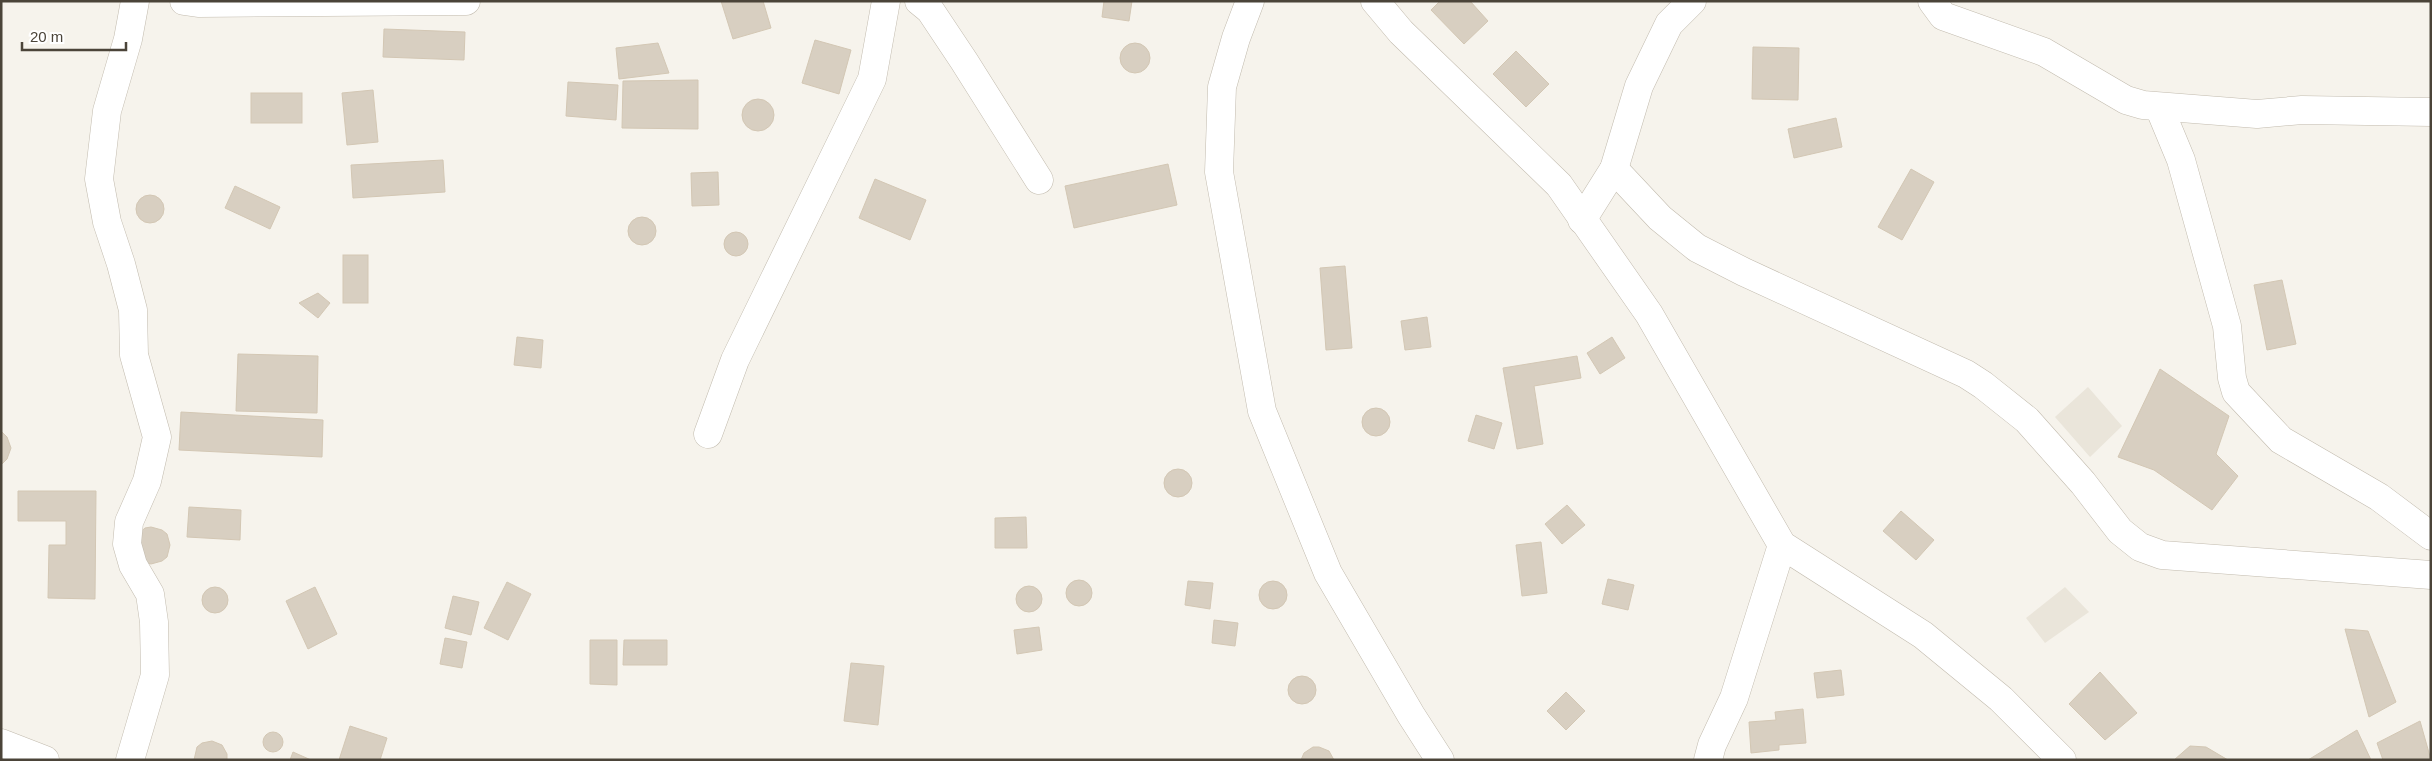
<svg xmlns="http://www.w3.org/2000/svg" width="2432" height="761" viewBox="0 0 2432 761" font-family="Arial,sans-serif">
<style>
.residential{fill:#eae5da}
.building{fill:#d8cfc1;stroke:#d3c7b4}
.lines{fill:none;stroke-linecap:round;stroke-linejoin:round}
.minor-casing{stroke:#c2bbae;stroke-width:29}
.minor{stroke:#fff;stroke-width:28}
</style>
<rect width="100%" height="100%" fill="#f6f3ec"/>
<!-- residential -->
<g class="residential">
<path d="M2088,387L2122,426L2090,457L2055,417Z"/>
<path d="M2065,587L2089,612L2045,643L2026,618Z"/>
</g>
<!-- building -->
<g class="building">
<path d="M721,1H763L771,28L733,39Z"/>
<path d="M1104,1H1132L1129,21L1102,17Z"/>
<path d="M1440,1H1470L1488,21L1464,44L1431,10Z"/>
<path d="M384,29L465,32L464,60L383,57Z"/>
<path d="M815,40L851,50L839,94L802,83Z"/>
<circle cx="1135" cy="58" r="15"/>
<path d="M658,43L669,73L619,79L616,48Z"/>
<path d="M1753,47L1799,48L1798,100L1752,99Z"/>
<path d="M1516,51L1549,84L1526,107L1493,74Z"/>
<path d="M698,80V129L622,128L623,81Z"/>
<path d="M568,82L618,85L616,120L566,116Z"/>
<path d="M373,90L378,142L347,145L342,93Z"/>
<rect x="251" y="93" width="51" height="30"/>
<circle cx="758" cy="115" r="16"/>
<path d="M1836,118L1842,147L1794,158L1788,129Z"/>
<path d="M443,160L445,192L353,198L351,165Z"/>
<path d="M1168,164L1177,205L1074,228L1065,186Z"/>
<path d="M1911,169L1934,182L1902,240L1878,227Z"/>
<path d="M718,172L719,205L692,206L691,173Z"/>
<path d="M875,179L926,200L910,240L859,218Z"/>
<path d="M235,186L280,207L270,229L225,208Z"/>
<circle cx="150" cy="209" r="14"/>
<circle cx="642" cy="231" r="14"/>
<circle cx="736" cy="244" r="12"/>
<rect x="343" y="255" width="25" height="48"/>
<path d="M1345,266L1352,348L1326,350L1320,268Z"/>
<path d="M2282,280L2296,344L2267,350L2254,285Z"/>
<path d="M318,293L330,303L318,318L299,303Z"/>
<path d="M1427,317L1431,347L1405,350L1401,321Z"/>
<path d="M517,337L543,340L541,368L514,365Z"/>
<path d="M1612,337L1625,358L1600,374L1587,353Z"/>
<path d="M238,354L318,356L317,413L236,411Z"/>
<path d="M1577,356L1581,378L1534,386L1543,444L1517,449L1503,368Z"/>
<path d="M2160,369L2229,416L2216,454L2238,476L2212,510L2154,470L2118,457Z"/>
<circle cx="1376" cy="422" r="14"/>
<path d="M181,412L323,420L322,457L179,450Z"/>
<path d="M1476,415L1502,423L1494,449L1468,441Z"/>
<path d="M1,431L7,437L11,448L7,459L1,465Z"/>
<circle cx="1178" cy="483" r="14"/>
<path d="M18,491H96L95,599L48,598L49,545H66V521H18Z"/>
<path d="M1567,505L1585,525L1562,544L1545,524Z"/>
<path d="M189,507L241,510L240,540L187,537Z"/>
<path d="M1901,511L1934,540L1916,560L1883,531Z"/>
<path d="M1026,517L1027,548H995V518Z"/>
<path d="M151,527L162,530L167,534L170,545L167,557L162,561L151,564L144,562L136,536L145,528Z"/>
<path d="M1541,542L1547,593L1522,596L1516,545Z"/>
<path d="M1608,579L1634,585L1628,610L1602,604Z"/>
<circle cx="1079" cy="593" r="13"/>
<path d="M1188,581L1213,583L1210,609L1185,605Z"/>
<circle cx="1273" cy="595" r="14"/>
<path d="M507,582L531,594L508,640L484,628Z"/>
<circle cx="1029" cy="599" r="13"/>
<circle cx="215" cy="600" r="13"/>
<path d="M315,587L337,634L308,649L286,601Z"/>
<path d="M453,596L479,602L471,635L445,628Z"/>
<path d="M1214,620L1238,623L1235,646L1212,643Z"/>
<path d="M1039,627L1042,650L1017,654L1014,630Z"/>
<path d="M2345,629L2368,631L2396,702L2369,717Z"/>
<path d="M445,638L467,642L462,668L440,664Z"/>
<path d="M590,640H617V685L590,684Z"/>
<path d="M624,640H667V665H623Z"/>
<path d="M851,663L884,666L878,725L844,721Z"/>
<path d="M1841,670L1844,695L1817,698L1814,673Z"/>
<path d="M2100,672L2137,713L2105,740L2069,704Z"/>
<circle cx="1302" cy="690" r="14"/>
<path d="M1566,692L1585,711L1566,730L1547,711Z"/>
<path d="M1803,709L1806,743L1779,745V750L1751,753L1749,722L1776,720L1775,712Z"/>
<path d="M2420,721L2431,760H2383L2377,743Z"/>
<path d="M350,726L387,738L380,760H339Z"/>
<path d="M2357,730L2371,760H2308Z"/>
<circle cx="273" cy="742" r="10"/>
<path d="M212,741L222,745L227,754V760H194L197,747L202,743Z"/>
<path d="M2190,746L2206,747L2228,760H2174Z"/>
<path d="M1313,747H1319L1329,751L1334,760H1301L1304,753Z"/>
<path d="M293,752L311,760H290Z"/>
</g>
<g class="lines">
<!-- minor casing -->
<g class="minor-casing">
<g id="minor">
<path d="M184,1L198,3L466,1"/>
<path d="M919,1L930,10L964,61L1039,180"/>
<path d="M1250,1L1236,38L1222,87L1219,172L1262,411L1328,573L1411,715L1440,760"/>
<path d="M1375,1L1401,32L1559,185L1649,314L1782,545L1923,635L2001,699L2062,760"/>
<path d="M1932,1L1943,16L2044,52L2126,100L2143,105L2257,114L2302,110L2431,112"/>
<path d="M2159,107L2181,160L2227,326L2232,378L2236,392L2281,440L2379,497L2431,536"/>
<path d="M1614,169L1660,218L1697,248L1744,272L1966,374L1983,385L2027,420L2083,483L2120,531L2140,547L2162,555L2431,575"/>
<path d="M1582,220L1614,169L1639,86L1669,24L1692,1"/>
<path d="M708,434L735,360L872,79L886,1"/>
<path d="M1,743L45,760"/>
<path d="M130,760L155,675L154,622L150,594L133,565L127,544L129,522L147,481L157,437L134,355L133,310L121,264L107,222L99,179L107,111L128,39L135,1"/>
<path d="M1708,760L1712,745L1734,698L1782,545"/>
</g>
</g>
<!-- minor -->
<use href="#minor" class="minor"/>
</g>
<!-- border -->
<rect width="2432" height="761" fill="none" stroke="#4b4439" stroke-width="5"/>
<!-- scale -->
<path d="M22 42v8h104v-8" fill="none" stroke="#4b4439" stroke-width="2.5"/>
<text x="30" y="42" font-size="15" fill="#4b4439" stroke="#ffffff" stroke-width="4" paint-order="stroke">20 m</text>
</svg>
